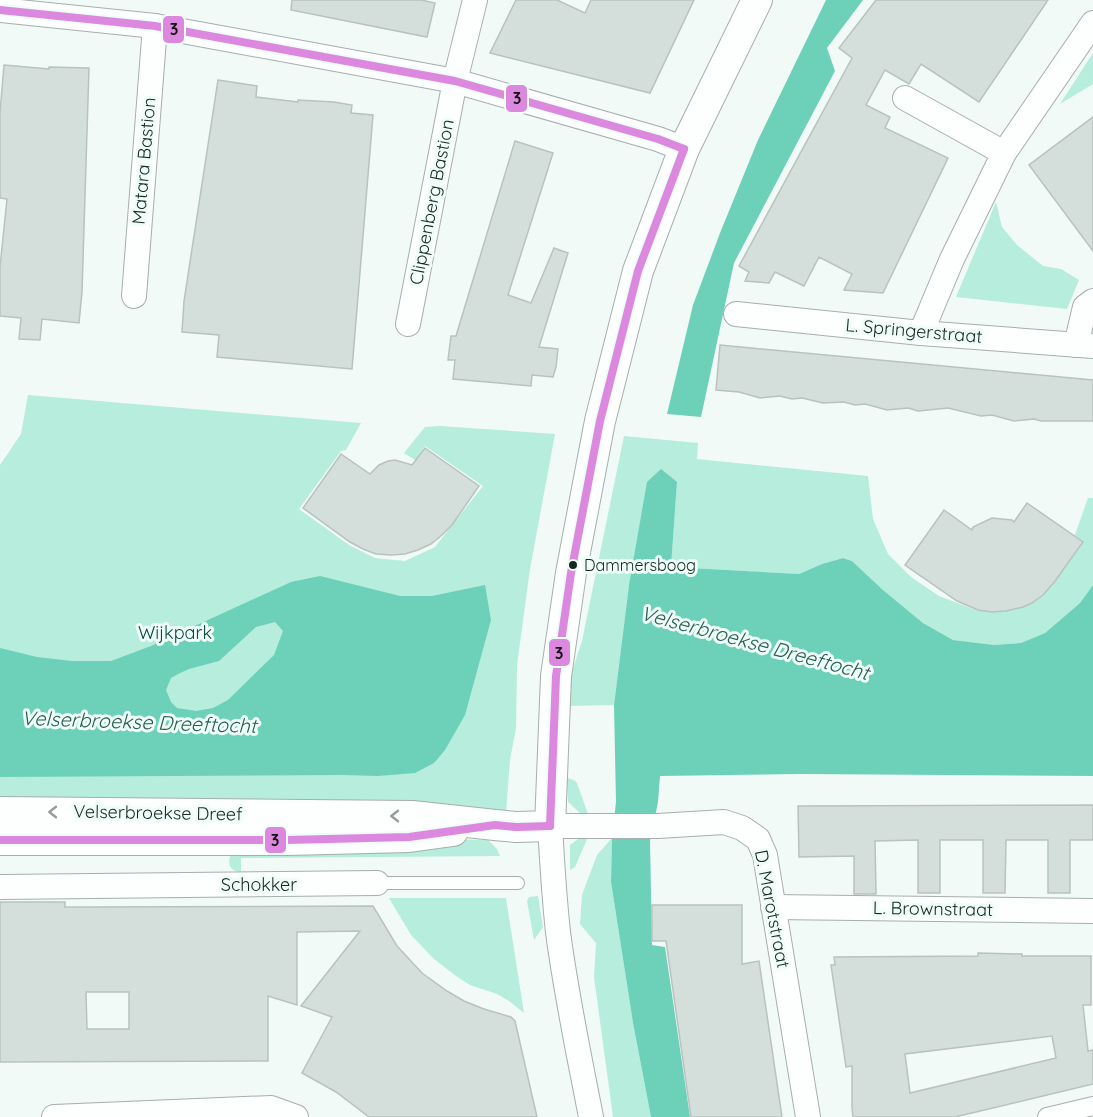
<svg xmlns="http://www.w3.org/2000/svg" width="1093" height="1117" viewBox="0 0 1093 1117" font-family="Quicksand,sans-serif">
<style>
.green{fill:#b6eddc}
.water{fill:#6cd1b8;fill-rule:evenodd}
.building{fill:#d4dfdb;stroke:#b8c2be;stroke-width:1.5;fill-rule:evenodd}
.lines{fill:none;stroke-linecap:round;stroke-linejoin:round}
.service-casing{stroke:#a5afab;stroke-width:14}
.pedestrian-casing{stroke:#a5afab;stroke-width:20}
.minor-casing{stroke:#a5afab;stroke-width:26}
.tertiary-casing{stroke:#a5afab;stroke-width:32}
.service{stroke:#fdfefe;stroke-width:12}
.pedestrian{stroke:#fdfefe;stroke-width:18}
.minor{stroke:#fdfefe;stroke-width:24}
.tertiary{stroke:#fdfefe;stroke-width:30}
.bus-1-casing{stroke:#effdf8;stroke-width:12}
.bus-1{stroke:#dc88de;stroke-width:8}
.oneway{stroke:#969d9b}
.bus-dot{fill:#192722;stroke:#effdf8;stroke-width:2}
.labels{text-anchor:middle;stroke-width:6;stroke-linejoin:round;paint-order:stroke}
.bus-label{font-size:16px;fill:#192722;stroke:#effdf8;text-anchor:start}
.street-label{font-size:18px;fill:#192722;stroke:#effdf8}
.park-label{font-size:18px;fill:#0b4638;stroke:#effdf8}
.water-label{font-size:20px;font-style:italic;fill:#285e4f;stroke:#effdf8}
.line-badge{stroke:#effdf8;stroke-width:2}
.pale-badge-label{font-size:16px;text-anchor:middle;font-weight:bold;fill:#111}
</style>
<rect width="100%" height="100%" fill="#f2faf7"/>
<!-- green -->
<g class="green">
<path d="M1093,53V84L1060,104Z"/>
<path d="M996,202L1002,227L1017,245L1043,266L1061,269L1079,280L1067,309L956,297Z"/>
<path d="M28,395L361,423L346,450L341,451L299,509L349,545L375,558L405,561L435,547L483,486L425,446L416,460H415L404,453L425,427L440,426L555,434L530,569L517,665L516,728L510,760L506,813L0,812V465L21,434Z"/>
<path d="M624,436L698,443L697,459L868,476L873,519L888,554L911,577L939,596L973,609L998,610L1066,560L1088,498H1093V585L1080,603L1045,633L1021,643L994,645L953,640L923,623L883,590L852,561L843,558L822,564L799,574L671,567L677,482L629,585L614,705L569,706L565,693L582,641Z"/>
<path d="M567,778L574,780L577,783L588,814H581L568,802Z"/>
<path d="M582,836L588,837L575,867L570,870V845Z"/>
<path d="M612,838L611,882L633,1023L651,1117H613L594,977L596,943L580,924L582,895L597,855Z"/>
<path d="M435,839L488,840L497,849L500,856L241,858V872C227,871 227,860 233,850Z"/>
<path d="M538,896L543,927L534,940L527,901L529,897Z"/>
<path d="M389,898H506L524,1013L509,1001L497,994L470,985L456,976L434,959L411,935Z"/>
</g>
<!-- water -->
<g class="water">
<path d="M826,0H863L827,48L835,71L734,263L701,417L667,414L693,305L720,233L758,140Z"/>
<path d="M661,469L677,482L671,567L799,574L822,564L843,558L852,561L883,590L923,623L953,640L994,645L1021,643L1045,633L1080,603L1093,585V776L801,774L660,776L658,802L650,841L652,945L665,947L690,1117H651L633,1023L611,882L612,838L616,802L614,705L629,585L647,482Z"/>
<path d="M320,576L400,596H432L485,585L491,620L465,715L445,750L434,763L415,773L378,776L344,775L0,777V648L37,657L72,661H111L151,646L291,582ZM275,622L283,631L274,655L228,700L213,708L196,711L177,708L171,702L166,690L171,678L178,674L189,669L219,661L256,627Z"/>
</g>
<!-- building -->
<g class="building">
<path d="M292,0H421L435,3L427,37L291,10Z"/>
<path d="M516,0H557L585,13L591,0H694L650,93L490,53Z"/>
<path d="M876,0H1048L979,102L921,64L909,84L885,70L866,105L890,117L885,128L948,158L883,293L844,290L852,274L819,257L804,286L775,272L769,283L745,281L749,272L739,266L852,58L839,48Z"/>
<path d="M4,65L49,69V67L89,68L82,292L79,323L42,319L40,340L19,339L21,318L0,316V267L7,199L0,198V113Z"/>
<path d="M218,80L257,86L256,97L298,102V100L334,102L352,105L351,113L373,115L352,369L217,357L219,335L182,332L184,301Z"/>
<path d="M1093,117V251L1029,165Z"/>
<path d="M515,141L553,153L508,295L531,303L554,248L568,253L539,347L558,349L556,367L553,377L532,375L531,386L453,379L455,360H448L451,336H456Z"/>
<path d="M720,345L1093,380V421H1041L1034,419L1014,421L992,415L981,416L948,408L918,411L908,408L887,410L865,404L855,405L844,402L823,403L802,398L792,399L780,396L760,398L739,392L716,390Z"/>
<path d="M425,448L479,486L452,525L442,535L431,544L418,550L405,554L391,555L376,554L363,549L350,542L303,508L341,454L370,474L379,465L388,461L395,460L412,465Z"/>
<path d="M1027,503L1083,542L1055,581L1043,595L1032,603L1023,607L1006,611L992,612L978,610L957,601L905,565L944,510L972,530L973,527L992,518L1012,520L1014,522Z"/>
<path d="M1093,805V840H1070V893H1048V840H1006L1005,893H983V840H940V893H918V840L875,841L876,894H854V856L799,857L798,806Z"/>
<path d="M0,902H65V907H91L373,906L397,946L422,973L447,991L464,1001L484,1009L511,1017L515,1021L537,1117H369L336,1092L302,1073L332,1017L301,1006L360,931L297,932V1005L268,996V1061L0,1062ZM86,992H129V1029H87Z"/>
<path d="M652,905H742V964L759,961L782,1117H691L666,941H652Z"/>
<path d="M978,953L1022,954V956H1091V1005H1083L1088,1051L1093,1050V1084L955,1117H853L852,1107V1066L846,1067L831,965H835L834,957L978,956ZM1052,1036L1056,1058L910,1093L905,1054Z"/>
</g>
<g class="lines">
<!-- service casing -->
<g class="service-casing">
<path id="service" d="M377,883H518"/>
</g>
<!-- pedestrian casing -->
<g class="pedestrian-casing">
<path id="pedestrian" d="M1047,1117L1093,1106"/>
</g>
<!-- minor casing -->
<g class="minor-casing">
<g id="minor">
<path d="M0,10L155,26L455,81L658,139L684,149"/>
<path d="M905,98L1004,153"/>
<path d="M134,296L155,26"/>
<path d="M736,314L921,333L1093,346"/>
<path d="M408,324L455,81L475,0"/>
<path d="M921,333L952,259L1004,153L1093,23"/>
<path d="M1076,345L1085,307L1093,301"/>
<path d="M0,887L377,883"/>
<path d="M773,907L1093,911"/>
<path d="M54,1117L271,1108L296,1117"/>
<path d="M591,1117C579,1055 566,994 558,932C554,896 552,861 550,826H658L724,822L742,828L758,839L765,855L808,1117"/>
</g>
</g>
<!-- tertiary casing -->
<g class="tertiary-casing">
<g id="tertiary">
<path d="M0,812L412,816L495,825L516,827L550,826L556,676L571,573L600,421L638,271L684,149L757,0"/>
<path d="M0,840H287L409,837L453,831"/>
</g>
</g>
<!-- service -->
<use href="#service" class="service"/>
<!-- pedestrian -->
<use href="#pedestrian" class="pedestrian"/>
<!-- minor -->
<use href="#minor" class="minor"/>
<!-- tertiary -->
<use href="#tertiary" class="tertiary"/>
<!-- bus-1 casing -->
<g class="bus-1-casing">
<g id="bus-1">
<path d="M0,10L155,26L455,81L658,139L684,149"/>
<path d="M550,826L556,676L571,573L600,421L638,271L684,149"/>
<path d="M0,840H287L409,837L495,825L516,827L550,826"/>
</g>
</g>
<!-- bus-1 -->
<use href="#bus-1" class="bus-1"/>
</g>
<!-- one-way arrows -->
<defs><path id="oneway-chevron" d="M-2-3.5L2.5 0L-2 3.5" fill="none" stroke-width="1.6" stroke-linecap="round" stroke-linejoin="round" transform="scale(1.5)"/></defs>
<g class="oneway">
<use href="#oneway-chevron" transform="translate(53 812) rotate(-180)"/>
<use href="#oneway-chevron" transform="translate(395 816) rotate(180)"/>
</g>
<!-- markers -->
<circle class="bus-dot" cx="573" cy="565" r="5"/>
<g class="labels">
<!-- bus labels -->
<g class="bus-label">
<text x="584" y="571">Dammersboog</text>
</g>
<!-- street labels -->
<g class="street-label">
<text transform="translate(144 161) rotate(-85)" y="6">Matara Bastion</text>
<text transform="translate(432 202) rotate(-79)" y="6">Clippenberg Bastion</text>
<text transform="translate(914 331) rotate(5)" y="6">L. Springerstraat</text>
<text transform="translate(158 813) rotate(1)" y="6">Velserbroekse Dreef</text>
<text x="259" y="891">Schokker</text>
<text transform="translate(772 909) rotate(79)" y="6">D. Marotstraat</text>
<text transform="translate(933 909) rotate(1)" y="6">L. Brownstraat</text>
</g>
<!-- park labels -->
<g class="park-label">
<text x="175" y="639">Wijkpark</text>
</g>
<!-- water labels -->
<g class="water-label">
<text transform="translate(755 643) rotate(15)" y="7">Velserbroekse Dreeftocht</text>
<text transform="translate(139 722) rotate(2)" y="7">Velserbroekse Dreeftocht</text>
</g>
</g>
<g class="line-badge">
<rect x="162" y="15" width="23" height="29" rx="6" fill="#dc88de"/>
<rect x="505" y="84" width="23" height="29" rx="6" fill="#dc88de"/>
<rect x="548" y="638" width="23" height="29" rx="6" fill="#dc88de"/>
<rect x="264" y="826" width="23" height="28" rx="6" fill="#dc88de"/>
</g>
<g class="pale-badge-label">
<text x="174" y="35">3</text>
<text x="517" y="104">3</text>
<text x="559" y="659">3</text>
<text x="275" y="846">3</text>
</g>
</svg>
